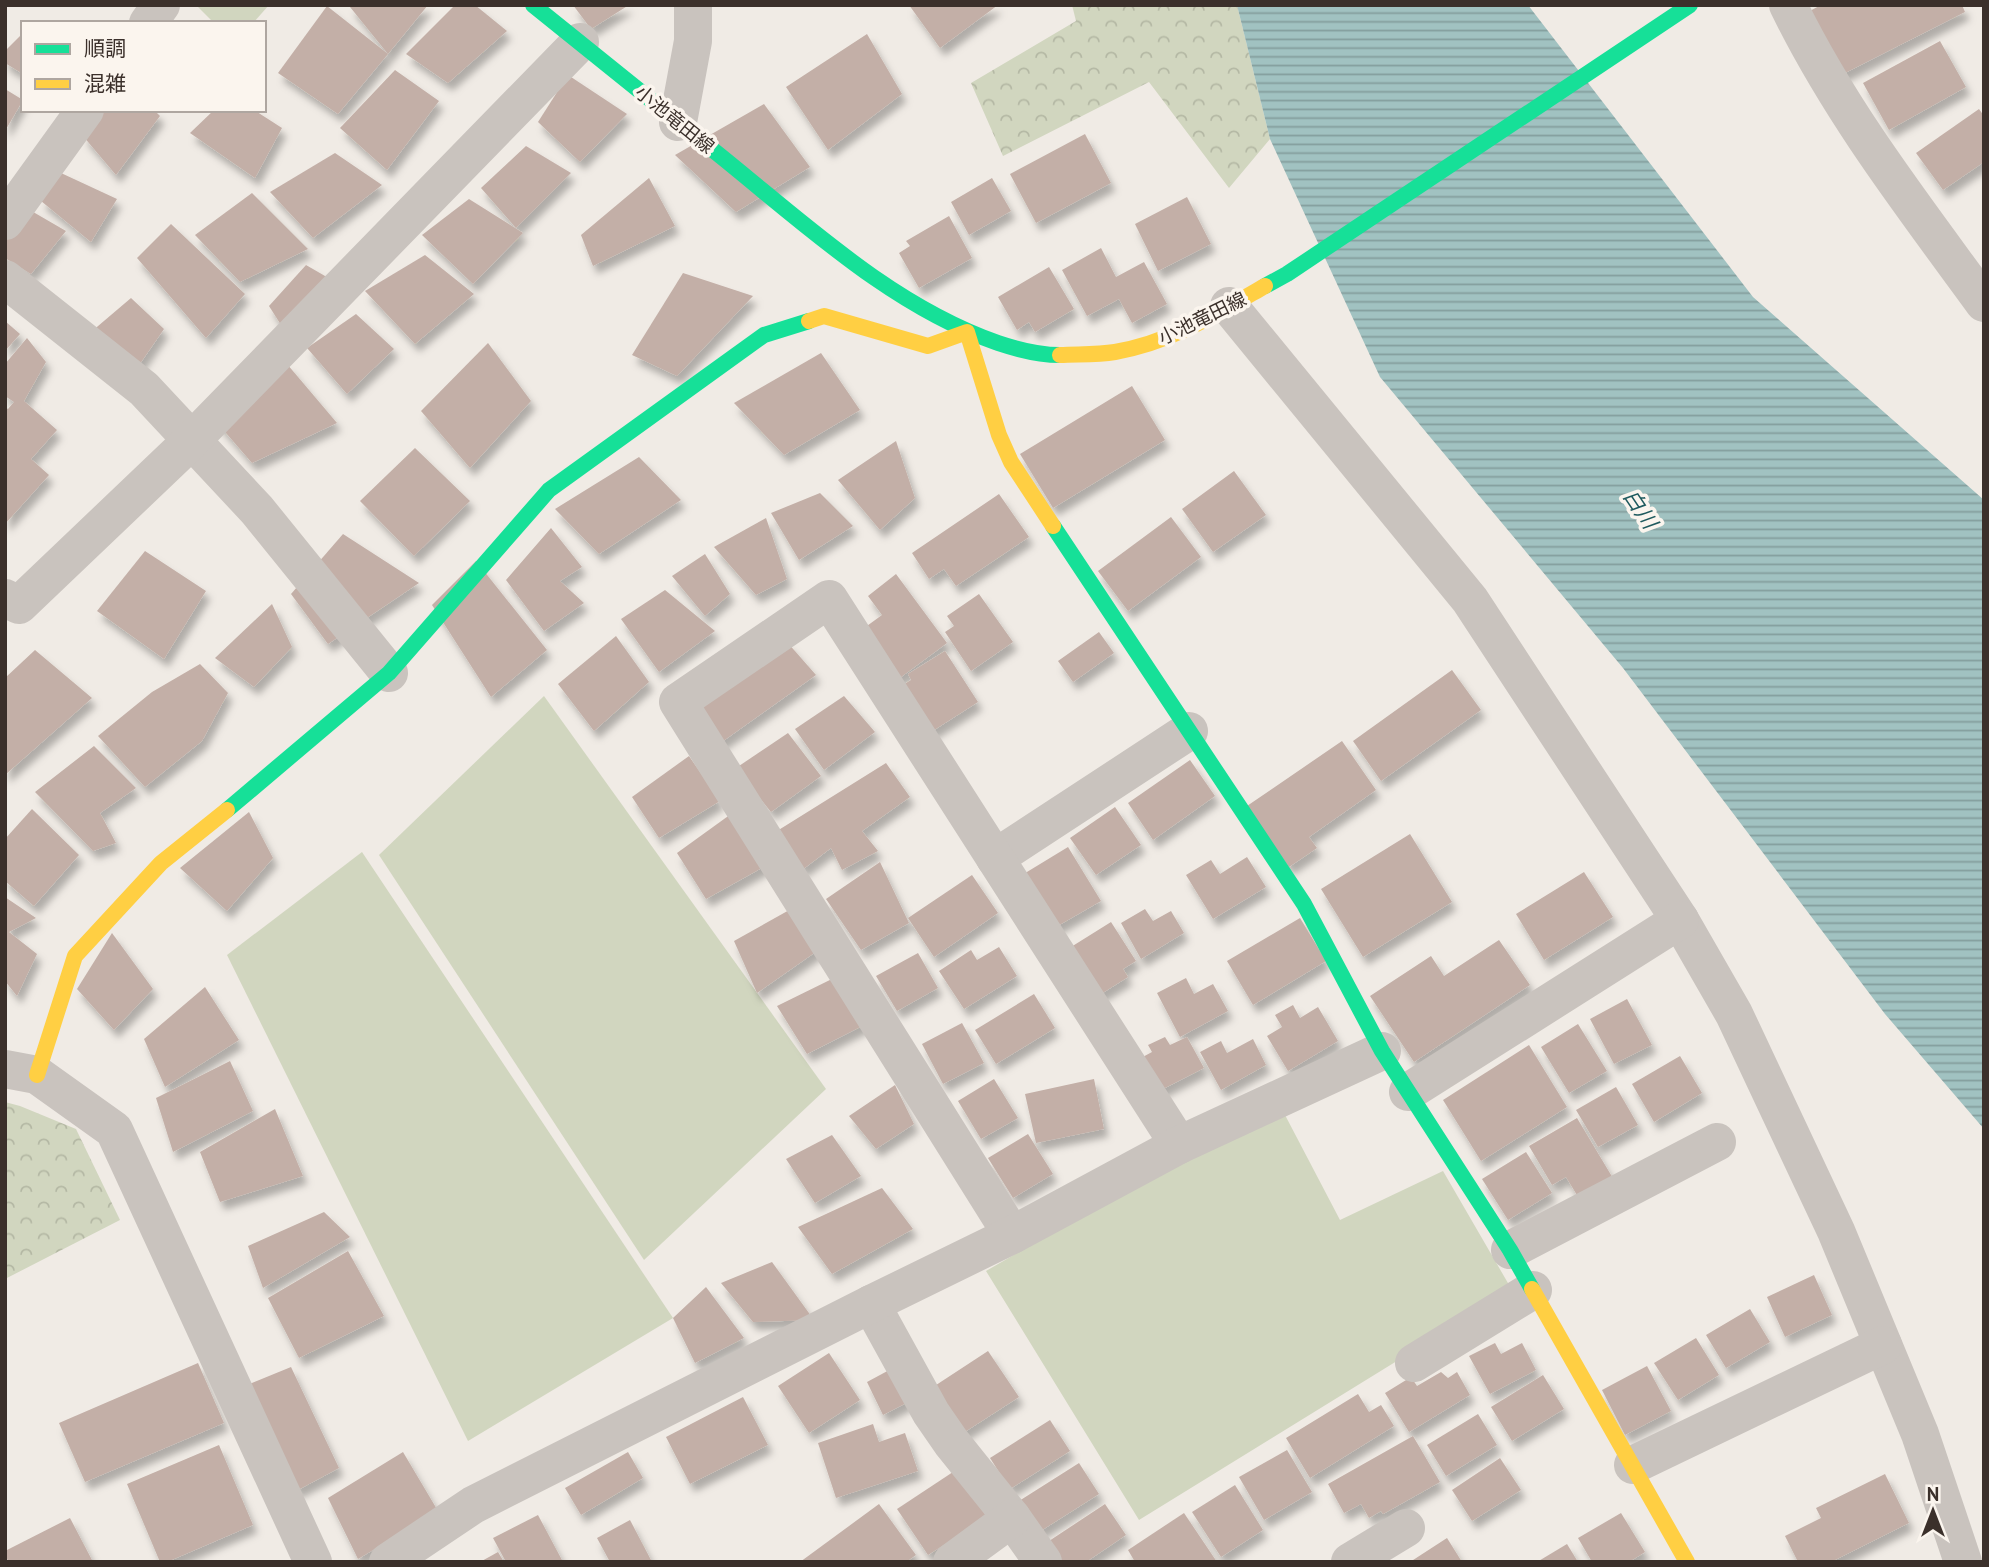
<svg xmlns="http://www.w3.org/2000/svg" width="1989" height="1567" viewBox="0 0 1989 1567" font-family="'PT Sans','Noto Sans JP',sans-serif">
<style>
.green{fill:#d1d6bf}
.forest{fill:url(#forest-crowns)}
.water{fill:url(#water-rules)}
.building{fill:#c3afa7;filter:url(#shadow)}
.lines{fill:none;stroke-linecap:round;stroke-linejoin:round}
.street{stroke:#c9c3be;stroke-width:38}
.fast{stroke:#16e098;stroke-width:16}
.slow{stroke:#ffcf43;stroke-width:16}
.labels{text-anchor:middle;stroke-width:7;stroke-linejoin:round;paint-order:stroke}
.street-label{font-size:19px;fill:#3b302b;stroke:#fbf5ee}
.water-label{font-size:21px;font-style:italic;fill:#1f5a5e;stroke:#fbf5ee}
</style>
<defs>
<pattern id="forest-crowns" width="20" height="18" patternUnits="userSpaceOnUse" patternTransform="scale(1.75)"><rect width="20" height="18" fill="#d1d6bf"/><path d="M2 6a3 3 0 1 1 6 0M12 15a3 3 0 1 1 6 0" fill="none" stroke="#b4b8a4"/></pattern>
<pattern id="water-rules" width="6" height="5" patternUnits="userSpaceOnUse" patternTransform="scale(1.75)"><rect width="6" height="5" fill="#a1c2c1"/><path d="M0 2.5h6" fill="none" stroke="#849e9d"/></pattern>
<filter id="shadow"><feDropShadow dx="4.5" dy="8" stdDeviation="3.5" flood-color="#0004"/></filter>
</defs>
<rect width="100%" height="100%" fill="#f0ebe5"/>
<!-- green -->
<g class="green">
<path d="M196,5H269L253,23H214Z"/>
<path d="M544,696L826,1089L644,1260L379,855Z"/>
<path d="M362,852L673,1318L468,1441L227,955Z"/>
<path d="M1285,1115L1340,1220L1443,1171L1512,1290L1139,1520L986,1271L1135,1185Z"/>
</g>
<!-- forest -->
<g class="forest">
<path d="M1072,5H1237L1270,139L1229,188L1149,82L1003,156L971,83L1076,21Z"/>
<path d="M5,1102L20,1106L76,1129L120,1220L5,1279Z"/>
</g>
<!-- water -->
<path class="water" d="M1237,5H1528L1753,297L1984,500V1129L1885,1014L1623,668L1380,377L1270,139Z"/>
<!-- building -->
<g class="building">
<path d="M352,5H428L388,54L350,7Z"/>
<path d="M455,5H475L507,31L448,83L406,54Z"/>
<path d="M573,5H629L591,29Z"/>
<path d="M909,5H998L940,48Z"/>
<path d="M1821,5H1962L1965,12L1839,76L1806,13Z"/>
<path d="M327,6L388,54L338,114L278,73Z"/>
<path d="M23,33V74L5,63V51Z"/>
<path d="M867,34L902,94L828,150L786,87Z"/>
<path d="M1940,41L1966,87L1889,130L1863,83Z"/>
<path d="M395,70L439,101L387,170L340,128Z"/>
<path d="M568,75L627,114L580,162L538,122Z"/>
<path d="M5,89L23,100L5,131Z"/>
<path d="M764,104L810,167L736,212L675,155Z"/>
<path d="M1979,109L1984,116V162L1943,190L1916,153Z"/>
<path d="M105,110H154L160,116L116,175L83,136Z"/>
<path d="M214,110H254L282,128L255,178L190,133Z"/>
<path d="M1085,134L1111,183L1036,223L1010,174Z"/>
<path d="M526,146L571,173L516,228L481,188Z"/>
<path d="M335,153L382,185L313,238L270,192Z"/>
<path d="M61,173L117,199L91,242L41,201Z"/>
<path d="M649,178L675,226L593,266L581,235Z"/>
<path d="M992,178L1011,211L969,235L951,202Z"/>
<path d="M252,193L308,249L240,282L195,235Z"/>
<path d="M1187,197L1211,244L1158,271L1135,224Z"/>
<path d="M469,199L523,233L473,284L422,235Z"/>
<path d="M28,209L66,231L31,274L5,258V241Z"/>
<path d="M949,216L972,258L919,288L899,253L910,246L906,241Z"/>
<path d="M171,224L245,294L206,338L137,258Z"/>
<path d="M1101,248L1116,277L1144,262L1167,304L1132,323L1119,299L1087,316L1062,270Z"/>
<path d="M425,255L474,294L415,344L365,291Z"/>
<path d="M306,265L344,287L288,336L269,306Z"/>
<path d="M1049,267L1074,309L1035,332L1029,322L1017,330L998,297Z"/>
<path d="M683,273L753,296L677,376L632,355Z"/>
<path d="M131,298L164,329L130,378L91,332Z"/>
<path d="M356,314L394,349L347,394L307,348Z"/>
<path d="M5,321L20,334L5,351Z"/>
<path d="M27,338L46,362L24,401L57,430L31,459L49,475L5,524V407L8,409L14,402L5,396V364Z"/>
<path d="M488,343L531,401L470,468L421,411Z"/>
<path d="M821,353L860,410L784,455L734,403Z"/>
<path d="M287,364L337,423L252,463L213,418Z"/>
<path d="M1132,386L1165,440L1053,508L1020,454Z"/>
<path d="M896,441L915,498L880,530L838,480Z"/>
<path d="M415,448L470,501L414,556L360,501Z"/>
<path d="M639,457L681,500L599,554L555,509Z"/>
<path d="M1234,471L1266,515L1213,552L1182,509Z"/>
<path d="M820,493L853,526L799,560L771,513Z"/>
<path d="M999,494L1029,537L956,586L944,569L929,579L912,553Z"/>
<path d="M1171,517L1201,557L1128,611L1098,571Z"/>
<path d="M766,518L787,579L756,595L714,547Z"/>
<path d="M551,528L582,567L560,581L584,603L544,631L506,580Z"/>
<path d="M343,534L419,583L328,644L291,594Z"/>
<path d="M145,551L206,591L164,659L97,611Z"/>
<path d="M705,554L730,594L705,616L672,576Z"/>
<path d="M476,561L547,650L491,697L432,605Z"/>
<path d="M896,574L947,643L897,680L860,631L882,615L868,596Z"/>
<path d="M665,590L715,631L659,672L621,619Z"/>
<path d="M979,594L1013,642L971,671L945,632L954,626L947,616Z"/>
<path d="M272,604L292,647L254,687L215,658Z"/>
<path d="M1099,632L1114,653L1073,682L1058,661Z"/>
<path d="M616,636L649,682L594,731L558,684Z"/>
<path d="M787,642L816,675L719,744L692,705Z"/>
<path d="M35,650L92,698L5,775V678Z"/>
<path d="M945,651L978,702L931,732L895,690L911,680L908,674Z"/>
<path d="M200,664L228,693L202,741L145,787L98,736L152,692Z"/>
<path d="M1452,670L1481,710L1381,781L1353,741Z"/>
<path d="M844,696L875,732L824,770L795,729Z"/>
<path d="M788,733L821,776L771,812L736,768Z"/>
<path d="M1342,741L1376,790L1309,837L1317,848L1289,867L1247,806Z"/>
<path d="M94,746L136,788L100,813L116,843L93,851L35,792Z"/>
<path d="M689,756L720,801L659,838L632,797Z"/>
<path d="M1190,760L1215,796L1153,840L1128,803Z"/>
<path d="M886,763L910,797L862,831L878,851L842,870L831,848L802,870L777,831Z"/>
<path d="M1115,807L1141,845L1096,875L1070,838Z"/>
<path d="M32,809L79,855L34,906L5,881V839Z"/>
<path d="M249,812L273,858L227,911L180,868Z"/>
<path d="M731,814L776,860L706,899L677,853Z"/>
<path d="M1410,834L1452,902L1363,957L1321,889Z"/>
<path d="M1068,847L1101,901L1054,928L1022,875Z"/>
<path d="M1247,857L1266,887L1213,919L1186,875L1211,860L1220,874Z"/>
<path d="M880,862L909,923L861,950L826,899Z"/>
<path d="M1584,872L1613,917L1544,960L1516,914Z"/>
<path d="M972,875L998,913L934,957L908,918Z"/>
<path d="M5,897L36,918L9,932L37,954L17,996L5,981Z"/>
<path d="M800,904L827,944L757,993L734,941Z"/>
<path d="M1145,909L1153,921L1171,911L1184,933L1141,959L1121,923Z"/>
<path d="M1300,918L1326,961L1253,1005L1227,961Z"/>
<path d="M1111,922L1136,961L1123,969L1128,977L1093,999L1063,952Z"/>
<path d="M112,933L153,989L114,1030L77,989Z"/>
<path d="M1499,940L1530,985L1414,1062L1370,996L1431,956L1444,976Z"/>
<path d="M999,947L1017,976L964,1009L939,971L971,950L977,960Z"/>
<path d="M918,953L938,988L897,1011L876,976Z"/>
<path d="M838,976L868,1023L807,1054L777,1006Z"/>
<path d="M1186,978L1194,994L1213,984L1228,1011L1180,1037L1157,993Z"/>
<path d="M205,987L239,1040L165,1087L144,1039Z"/>
<path d="M1034,994L1055,1028L996,1064L975,1030Z"/>
<path d="M1627,999L1652,1045L1614,1064L1590,1019Z"/>
<path d="M1293,1005L1300,1018L1318,1007L1338,1041L1288,1071L1267,1036L1282,1027L1275,1015Z"/>
<path d="M962,1023L984,1063L943,1084L922,1044Z"/>
<path d="M1578,1024L1607,1071L1569,1093L1541,1047Z"/>
<path d="M1165,1037L1170,1045L1187,1037L1204,1068L1157,1092L1139,1059L1152,1052L1148,1045Z"/>
<path d="M1253,1039L1266,1065L1221,1090L1200,1052L1221,1041L1227,1053Z"/>
<path d="M1529,1045L1567,1107L1481,1161L1443,1100Z"/>
<path d="M1680,1056L1702,1093L1654,1122L1632,1084Z"/>
<path d="M230,1061L253,1111L173,1152L156,1098Z"/>
<path d="M994,1079L1018,1118L981,1139L958,1101Z"/>
<path d="M1094,1079L1104,1129L1036,1143L1025,1094Z"/>
<path d="M895,1085L914,1124L876,1149L849,1116Z"/>
<path d="M1616,1087L1638,1125L1598,1147L1576,1110Z"/>
<path d="M275,1109L303,1176L220,1202L200,1152Z"/>
<path d="M1577,1118L1617,1185L1583,1205L1566,1177L1552,1185L1529,1146Z"/>
<path d="M1028,1134L1053,1174L1013,1198L988,1158Z"/>
<path d="M832,1135L861,1176L815,1203L786,1159Z"/>
<path d="M1526,1152L1552,1193L1508,1220L1482,1179Z"/>
<path d="M882,1188L913,1229L832,1274L798,1227Z"/>
<path d="M324,1212L350,1237L263,1288L248,1246Z"/>
<path d="M348,1251L384,1316L299,1358L268,1298Z"/>
<path d="M772,1262L814,1320L753,1322L721,1283Z"/>
<path d="M1814,1275L1832,1315L1785,1337L1767,1297Z"/>
<path d="M706,1287L744,1338L695,1363L673,1318Z"/>
<path d="M1750,1309L1770,1342L1726,1368L1706,1335Z"/>
<path d="M1696,1338L1719,1375L1678,1400L1654,1363Z"/>
<path d="M1495,1343L1501,1354L1522,1343L1536,1370L1490,1394L1469,1356Z"/>
<path d="M988,1351L1019,1397L960,1435L930,1389Z"/>
<path d="M829,1353L860,1400L809,1433L778,1386Z"/>
<path d="M198,1363L224,1423L85,1482L59,1423Z"/>
<path d="M1647,1366L1671,1411L1625,1435L1602,1390Z"/>
<path d="M291,1367L339,1468L296,1491L247,1385Z"/>
<path d="M893,1368L910,1401L883,1415L867,1382Z"/>
<path d="M1441,1372L1448,1378L1457,1372L1470,1395L1409,1432L1385,1393L1411,1377L1417,1386Z"/>
<path d="M1543,1375L1564,1409L1512,1441L1491,1407Z"/>
<path d="M1358,1394L1369,1412L1381,1405L1394,1426L1310,1478L1286,1438Z"/>
<path d="M743,1397L768,1445L690,1484L666,1437Z"/>
<path d="M1478,1414L1497,1445L1446,1476L1427,1445Z"/>
<path d="M1050,1420L1070,1451L1010,1489L990,1458Z"/>
<path d="M873,1424L879,1442L905,1433L918,1471L836,1498L818,1443Z"/>
<path d="M1413,1436L1440,1482L1383,1514L1381,1511L1369,1518L1361,1504L1344,1513L1328,1484Z"/>
<path d="M219,1445L253,1525L167,1562H160L127,1484Z"/>
<path d="M1287,1450L1312,1492L1264,1520L1239,1477Z"/>
<path d="M403,1452L438,1511L358,1559L328,1498Z"/>
<path d="M628,1452L643,1478L581,1515L565,1488Z"/>
<path d="M1500,1458L1521,1490L1472,1521L1452,1490Z"/>
<path d="M1079,1463L1099,1494L1039,1532L1019,1501Z"/>
<path d="M956,1470L987,1517L928,1555L897,1509Z"/>
<path d="M1885,1474L1909,1523L1831,1562H1798L1785,1536L1821,1518L1816,1508Z"/>
<path d="M1235,1485L1263,1530L1221,1557L1192,1512Z"/>
<path d="M879,1504L916,1555L906,1562H800Z"/>
<path d="M1105,1504L1126,1535L1086,1562H1059L1046,1543Z"/>
<path d="M1184,1513L1217,1562H1135L1128,1550Z"/>
<path d="M1621,1513L1645,1552L1629,1562H1592L1578,1538Z"/>
<path d="M538,1515L563,1562H506L493,1538Z"/>
<path d="M70,1518L93,1562H8L5,1551Z"/>
<path d="M630,1520L652,1562H610L597,1538Z"/>
<path d="M1447,1538L1462,1562H1410Z"/>
<path d="M1567,1544L1578,1562H1537Z"/>
<path d="M498,1552L504,1562H480Z"/>
</g>
<g class="lines">
<!-- street -->
<g class="street">
<path d="M1788,5C1840,112 1914,207 1984,303"/>
<path d="M148,23L161,5"/>
<path d="M678,122L693,41V5"/>
<path d="M5,221L85,110"/>
<path d="M5,279L144,389L257,510L389,673"/>
<path d="M1229,306L1470,600L1680,920L1734,1014L1836,1231L1920,1434L1963,1562"/>
<path d="M5,598L19,605L192,440L580,42"/>
<path d="M995,858L1189,731"/>
<path d="M5,1069L37,1075L114,1130L313,1562"/>
<path d="M1408,1092L1680,920"/>
<path d="M1012,1235L678,702L829,599L1179,1145"/>
<path d="M1510,1250L1717,1142"/>
<path d="M871,1304L931,1413L951,1442L1012,1518L1043,1562"/>
<path d="M1414,1363L1533,1290"/>
<path d="M1633,1465L1883,1345"/>
<path d="M388,1562L473,1505L871,1304L1012,1235L1179,1145L1382,1051"/>
<path d="M952,1562L1012,1518"/>
<path d="M1350,1562L1406,1528"/>
</g>
<!-- fast -->
<g class="fast">
<path d="M533,5C596,56 659,107 723,158C807,226 894,307 998,343C1019,350 1038,355 1060,355"/>
<path d="M1265,286L1287,274L1690,5"/>
<path d="M1053,526L1304,904L1382,1051L1510,1250L1532,1289"/>
<path d="M227,810L389,673L549,490L764,335L809,321"/>
</g>
<!-- slow -->
<g class="slow">
<path d="M809,321L824,316L928,346L967,332L999,435L1011,462L1053,526"/>
<path d="M1060,355C1078,354 1097,355 1115,352C1170,343 1218,313 1265,286"/>
<path d="M37,1075L75,956L161,863L227,810"/>
<path d="M1532,1289L1687,1562"/>
</g>
</g>
<g class="labels">
<!-- street labels -->
<g class="street-label">
<text transform="translate(675 119) rotate(39)" y="7">小池竜田線</text>
<text transform="translate(1202 318) rotate(-26)" y="7">小池竜田線</text>
</g>
<!-- water labels -->
<g class="water-label">
<text transform="translate(1640 509) rotate(56)" y="7">白川</text>
</g>
</g>
<!-- border -->
<rect width="1989" height="1567" fill="none" stroke="#3b302b" stroke-width="14"/>
<!-- legend -->
<rect x="21" y="21" width="245" height="91" fill="#fbf5ee" stroke="#aea6a0" stroke-width="2"/>
<rect x="35" y="44" width="35" height="10" fill="#16e098" stroke="#aea6a0" stroke-width="2"/>
<text x="84" y="56" font-size="21" fill="#3b302b">順調</text>
<rect x="35" y="79" width="35" height="10" fill="#ffcf43" stroke="#aea6a0" stroke-width="2"/>
<text x="84" y="91" font-size="21" fill="#3b302b">混雑</text>
<!-- north arrow -->
<g transform="translate(1933 1511)" stroke="#fbf5ee" stroke-width="5" paint-order="stroke">
<path d="M0-5L12 26L0 18L-12 26Z" fill="#3b302b"/>
<text y="-10" font-size="19" font-weight="bold" text-anchor="middle" fill="#3b302b">N</text>
</g>
</svg>
